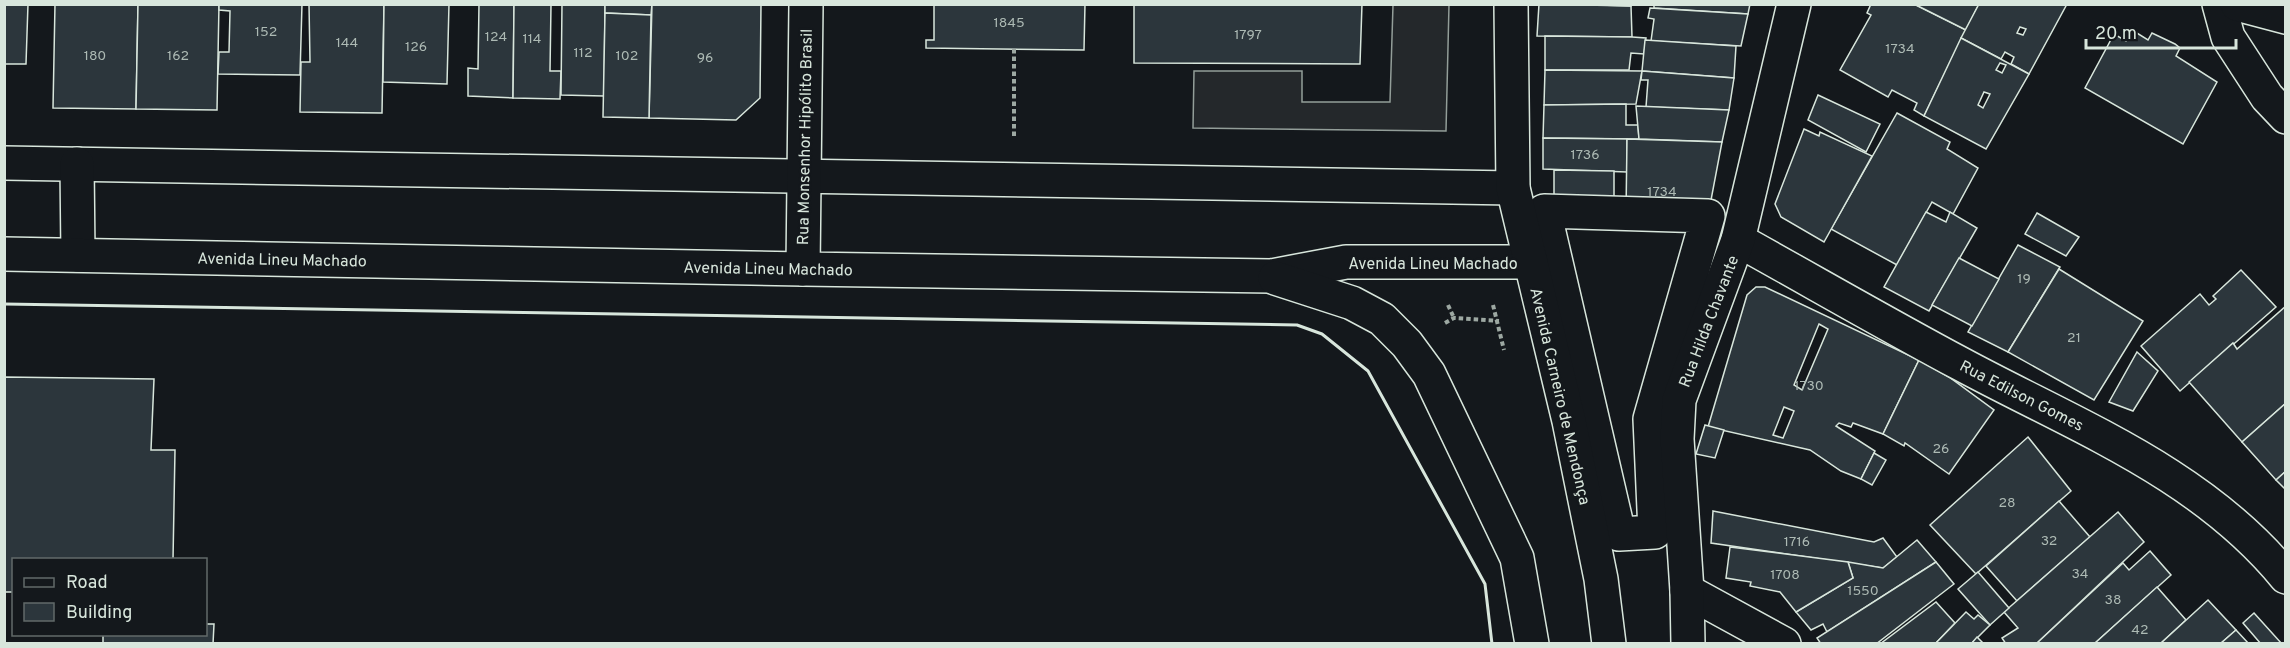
<svg xmlns="http://www.w3.org/2000/svg" width="2290" height="648" viewBox="0 0 2290 648" font-family="Overpass,sans-serif">
<style>
.parking{fill:#24282b;stroke:#939e99;stroke-width:1.5}
.building{fill:#2c363c;stroke:#d8e6dc;stroke-width:1.5;fill-rule:evenodd}
.lines{fill:none;stroke-linecap:round;stroke-linejoin:round}
.minor-casing{stroke:#d8e6dc;stroke-width:36}
.major-casing{stroke:#d8e6dc;stroke-width:36}
.path{stroke:#9da8a2;stroke-width:4;stroke-dasharray:4.5 3;stroke-linecap:butt}
.minor{stroke:#14181c;stroke-width:33}
.major{stroke:#14181c;stroke-width:33}
.wall{stroke:#d8e6dc;stroke-width:3}
.labels{text-anchor:middle;stroke-width:4.5;stroke-linejoin:round;paint-order:stroke}
.number-label{font-size:14px;fill:#adbab4}
.street-label{font-size:16px;fill:#d8e6dc;stroke:#14181c}
</style>
<rect width="100%" height="100%" fill="#14181c"/>
<!-- parking -->
<path class="parking" d="M1393,5H1449L1446,131L1193,128L1194,71H1302V102H1390Z"/>
<!-- building -->
<g class="building">
<path d="M4,4H28L26,64H4Z"/>
<path d="M55,4H138L136,109L53,108Z"/>
<path d="M138,4H219L217,110L136,109Z"/>
<path d="M219,4H302L300,75L218,74L219,52H229L230,11L219,10Z"/>
<path d="M309,4H384L382,113L300,112L301,62H310Z"/>
<path d="M384,4H449L447,84L383,82Z"/>
<path d="M479,4H514L513,98L468,96V68L478,69Z"/>
<path d="M514,4H562L551,5L550,71H561L560,99L513,98Z"/>
<path d="M605,4L604,96L561,95L562,4Z"/>
<path d="M605,4H652L651,15L605,13Z"/>
<path d="M652,4H761L760,98L736,120L649,118Z"/>
<path d="M934,4H1085L1084,50L926,48V40H934Z"/>
<path d="M1134,4H1362L1360,64L1134,63Z"/>
<path d="M1539,4L1631,6L1632,37L1537,36Z"/>
<path d="M1565,4H1631V6Z"/>
<path d="M1654,4H1750L1748,14L1654,8Z"/>
<path d="M1871,4H1914L1966,30L1924,116L1914,110L1917,103L1892,90L1888,97L1840,70L1871,15L1867,13Z"/>
<path d="M1914,4H1979L1966,30Z"/>
<path d="M1979,4H2067L2029,74L2011,64L2014,57L2005,52L2001,59L1961,38ZM2020,27L2026,29L2023,35L2017,33Z"/>
<path d="M1650,8L1748,14L1741,46L1651,41L1654,19L1648,18Z"/>
<path d="M605,13L651,15L649,118L603,117Z"/>
<path d="M2132,30L2148,40L2152,33L2175,44L2180,48L2176,56L2217,82L2183,144L2085,88L2114,34L2126,41Z"/>
<path d="M1545,36L1632,37L1646,38L1644,54L1631,53L1629,70H1545Z"/>
<path d="M1961,38L2029,74L1986,149L1924,116ZM2000,63L2006,65L2002,73L1996,70ZM1984,92L1990,94L1983,108L1978,105Z"/>
<path d="M1645,40L1736,46L1734,78L1642,71Z"/>
<path d="M1545,70L1642,71L1636,104L1544,105Z"/>
<path d="M1642,71L1734,78L1729,110L1646,107L1648,80H1641Z"/>
<path d="M1818,95L1880,124L1866,152L1808,120Z"/>
<path d="M1626,104V125H1638L1639,139L1543,138L1544,105Z"/>
<path d="M1636,106L1729,110L1722,142L1639,139Z"/>
<path d="M1897,113L1950,142L1947,149L1978,168L1953,214L1932,202L1897,265L1831,229Z"/>
<path d="M1804,129L1819,136L1820,132L1872,156L1824,242L1781,217L1775,204Z"/>
<path d="M1543,138L1627,139V172L1543,169Z"/>
<path d="M1627,139L1722,142L1708,216L1626,213Z"/>
<path d="M1554,170L1614,171V211H1554Z"/>
<path d="M1926,212L1946,222L1950,212L1977,228L1929,311L1884,287Z"/>
<path d="M2037,213L2079,237L2066,256L2025,234Z"/>
<path d="M2018,245L2060,267L2008,352L1968,332Z"/>
<path d="M1959,258L1999,279L1972,326L1932,305Z"/>
<path d="M2059,269L2143,321L2094,400L2008,352Z"/>
<path d="M2241,270L2276,307L2180,391L2141,346L2200,294L2209,305L2216,299L2213,296Z"/>
<path d="M1756,287H1765L1919,360L1883,434L1853,423L1851,427L1839,423L1836,426L1875,451L1861,479L1841,471L1810,450L1708,427L1747,295ZM1819,324L1828,329L1802,390L1794,385ZM1784,407L1794,411L1783,438L1773,435Z"/>
<path d="M2286,306V403L2242,442L2189,382L2233,343L2237,349Z"/>
<path d="M2137,352L2158,371L2133,411L2109,402Z"/>
<path d="M1919,360L1949,377L1994,410L1949,474L1905,443L1904,446L1883,434Z"/>
<path d="M4,377L154,379L151,450H175L173,560H14V592H4Z"/>
<path d="M2286,403V471L2276,480L2242,442Z"/>
<path d="M1705,425L1724,430L1715,458L1696,454Z"/>
<path d="M2028,437L2071,491L1976,574L1930,525Z"/>
<path d="M1874,453L1886,460L1872,485L1861,479Z"/>
<path d="M2286,471V490L2276,480Z"/>
<path d="M2059,501L2090,537L2017,601L1986,566Z"/>
<path d="M1713,511L1874,542L1883,538L1897,557L1883,568L1711,543Z"/>
<path d="M2118,512L2144,542L2036,644H2006L2002,638L2018,628L2004,612Z"/>
<path d="M1917,540L1936,562L1827,632L1823,624L1811,630L1796,612L1853,578L1848,562L1883,568Z"/>
<path d="M1730,547L1848,562L1853,578L1796,612L1780,592L1750,586L1751,582L1726,578Z"/>
<path d="M2150,551L2171,575L2094,644H2036L2123,563L2129,570Z"/>
<path d="M1936,562L1954,584L1876,644H1821L1817,638Z"/>
<path d="M1978,572L2009,608L1990,625L1958,589Z"/>
<path d="M2157,587L2186,620L2160,644H2094Z"/>
<path d="M2208,600L2236,630L2220,644H2160Z"/>
<path d="M1936,602L1955,623L1935,644H1880Z"/>
<path d="M1966,612L1974,619L1978,615L1990,625L1971,644H1935Z"/>
<path d="M2254,613L2282,644H2261L2243,623Z"/>
<path d="M206,624H214L213,644H103V634H206Z"/>
<path d="M2236,630L2249,644H2220Z"/>
<path d="M1977,637L1984,644H1971Z"/>
</g>
<g class="lines">
<!-- minor casing -->
<g class="minor-casing">
<g id="minor">
<path d="M2219,4L2228,37L2267,97L2286,117"/>
<path d="M2237,4L2286,17"/>
<path d="M4,163L1513,188"/>
<path d="M77,164L78,255"/>
<path d="M1544,211L1708,216L1650,419L1655,532L1619,534Z"/>
<path d="M1738,240C1812,281 1886,324 1961,364C2076,426 2201,473 2286,577"/>
<path d="M4,254L803,269"/>
<path d="M1687,591L1784,644"/>
<path d="M1688,644L1687,591L1677,439L1679,400L1738,240L1794,4"/>
</g>
</g>
<!-- major casing -->
<g class="major-casing">
<g id="major">
<path d="M806,4L803,269L1271,276L1346,262H1531"/>
<path d="M1511,4L1513,188L1569,421L1601,579L1609,644"/>
<path d="M1275,278L1352,303L1382,319L1407,344L1429,374L1517,558L1532,644"/>
</g>
</g>
<!-- path -->
<g class="path">
<path d="M1014,49V138"/>
<path d="M1448,305L1454,318"/>
<path d="M1493,305L1504,350"/>
<path d="M1445,323L1454,318L1499,321"/>
</g>
<!-- minor -->
<use href="#minor" class="minor"/>
<!-- major -->
<use href="#major" class="major"/>
<!-- wall -->
<path class="wall" d="M4,304L1297,325L1322,334L1368,371L1485,584L1492,644"/>
</g>
<g class="labels">
<!-- number labels -->
<g class="number-label">
<text x="1009" y="27">1845</text>
<text x="266" y="36">152</text>
<text x="1248" y="39">1797</text>
<text x="496" y="41">124</text>
<text x="532" y="43">114</text>
<text x="347" y="47">144</text>
<text x="416" y="51">126</text>
<text x="1900" y="53">1734</text>
<text x="583" y="57">112</text>
<text x="95" y="60">180</text>
<text x="178" y="60">162</text>
<text x="627" y="60">102</text>
<text x="705" y="62">96</text>
<text x="1585" y="159">1736</text>
<text x="1662" y="196">1734</text>
<text x="2024" y="283">19</text>
<text x="2074" y="342">21</text>
<text x="1809" y="390">1730</text>
<text x="1941" y="453">26</text>
<text x="2007" y="507">28</text>
<text x="2049" y="545">32</text>
<text x="1797" y="546">1716</text>
<text x="2080" y="578">34</text>
<text x="1785" y="579">1708</text>
<text x="1863" y="595">1550</text>
<text x="2113" y="604">38</text>
<text x="2140" y="634">42</text>
</g>
<!-- street labels -->
<g class="street-label">
<text transform="translate(804 137) rotate(-89)" y="6">Rua Monsenhor Hipólito Brasil</text>
<text transform="translate(282 259) rotate(1)" y="6">Avenida Lineu Machado</text>
<text x="1433" y="269">Avenida Lineu Machado</text>
<text transform="translate(768 268) rotate(1)" y="6">Avenida Lineu Machado</text>
<text transform="translate(1708 321) rotate(-69)" y="6">Rua Hilda Chavante</text>
<text transform="translate(2022 395) rotate(27)" y="6">Rua Edilson Gomes</text>
<text transform="translate(1561 396) rotate(77)" y="6">Avenida Carneiro de Mendonça</text>
</g>
</g>
<!-- border -->
<rect width="2290" height="648" fill="none" stroke="#d8e6dc" stroke-width="12"/>
<!-- legend -->
<rect x="12" y="558" width="195" height="78" fill="#14181c" stroke="#626a69" stroke-width="1.5"/>
<rect x="24" y="578" width="30" height="9" fill="#14181c" stroke="#626a69" stroke-width="1.5"/>
<text x="66" y="588" font-size="18" fill="#d8e6dc">Road</text>
<rect x="24" y="603" width="30" height="18" fill="#2c363c" stroke="#626a69" stroke-width="1.5"/>
<text x="66" y="618" font-size="18" fill="#d8e6dc">Building</text>
<!-- scale -->
<path d="M2086 39v9h150v-9" fill="none" stroke="#d8e6dc" stroke-width="3"/>
<text x="2095" y="39" font-size="18" fill="#d8e6dc" stroke="#14181c" stroke-width="4.5" paint-order="stroke">20 m</text>
</svg>
